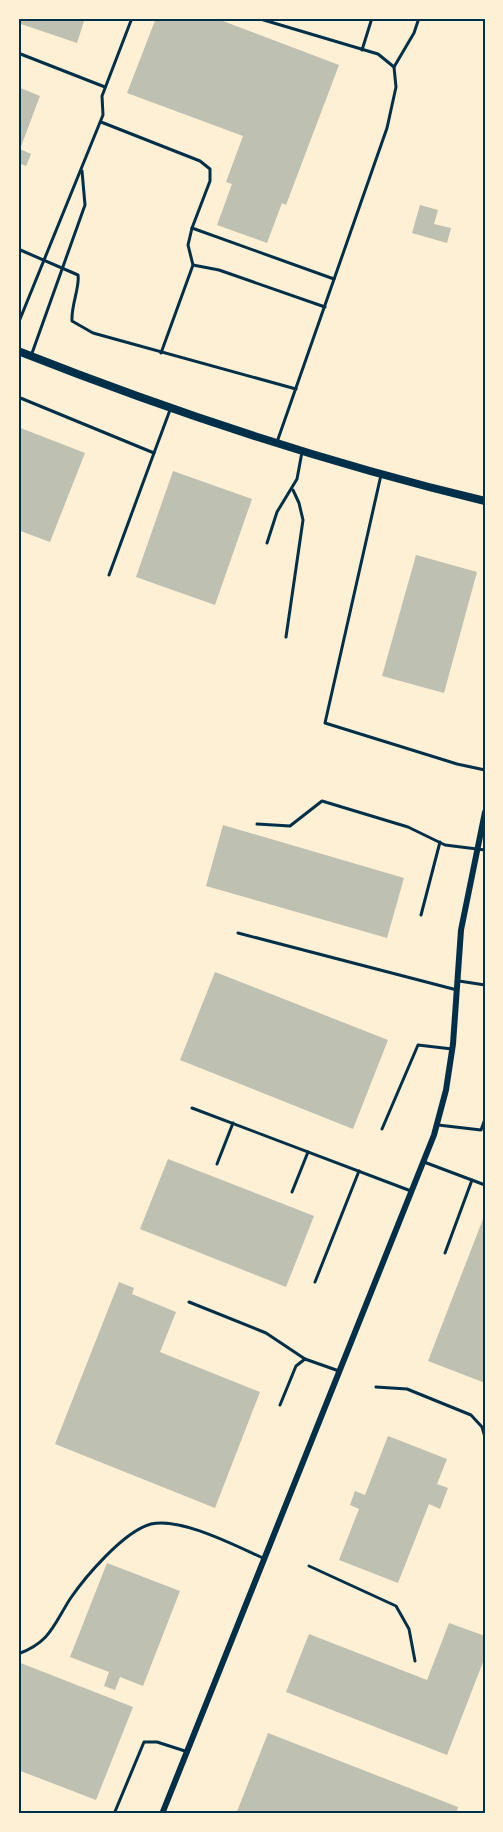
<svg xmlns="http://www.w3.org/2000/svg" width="503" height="1832" viewBox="0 0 503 1832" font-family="Mulish,sans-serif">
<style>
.building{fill:#bec0b2}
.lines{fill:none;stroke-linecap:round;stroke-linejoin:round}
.service{stroke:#003049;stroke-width:3}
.minor{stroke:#003049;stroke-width:6}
.secondary{stroke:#003049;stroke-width:8}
.neatline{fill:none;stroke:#003049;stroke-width:2}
</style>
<rect width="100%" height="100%" fill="#fdf0d5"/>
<!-- building -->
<g class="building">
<path d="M18,18H85L77,43L18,23Z"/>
<path d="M156,18H215L339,65L286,205L282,203L267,243L217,225L232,184L226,182L243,136L127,93Z"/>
<path d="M18,87L40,96L20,149L31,154L26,166L18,163Z"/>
<path d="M420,205L438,210L434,224L451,228L447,243L412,233Z"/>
<path d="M18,427L85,453L50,542L18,530Z"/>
<path d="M173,471L252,499L215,605L136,577Z"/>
<path d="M416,555L477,572L444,693L382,676Z"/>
<path d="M223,825L404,878L387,938L206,886Z"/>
<path d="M215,972L388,1040L353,1129L180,1060Z"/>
<path d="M168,1159L314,1216L286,1287L140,1229Z"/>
<path d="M483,1219L485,1220V1383L428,1361Z"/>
<path d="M119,1282L134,1288L132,1294L176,1312L160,1352L260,1392L215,1508L55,1444Z"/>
<path d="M388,1436L447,1459L437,1484L448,1488L440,1509L429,1504L398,1583L339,1560L359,1509L350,1505L355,1491L365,1495Z"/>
<path d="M107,1563L180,1591L143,1686L120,1677L115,1690L104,1686L109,1672L70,1657Z"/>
<path d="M449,1623L485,1636V1657L447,1755L286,1692L309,1634L427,1680Z"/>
<path d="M18,1662L133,1707L96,1800L18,1770Z"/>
<path d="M268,1733L458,1807L456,1814H236Z"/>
</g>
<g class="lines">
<!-- service -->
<g class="service">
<path d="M257,18L378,54L394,67L396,87L387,128L277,442"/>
<path d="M362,50L372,18"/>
<path d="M18,53L105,87"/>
<path d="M394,67L414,33L419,18"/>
<path d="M101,122L200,161L210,169V181L192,228L334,279"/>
<path d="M18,249L78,275C80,287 71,305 72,321L93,333L296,389"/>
<path d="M193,265L219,270L325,307"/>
<path d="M18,324L103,115L102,96L132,18"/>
<path d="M161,353L193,265L188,245L192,228"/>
<path d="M31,356L85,205L82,171"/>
<path d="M18,397L154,453L170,410"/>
<path d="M381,475L325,723L457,764L485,770"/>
<path d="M267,543L277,512L297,479L302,452"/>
<path d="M109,575L154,453"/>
<path d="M286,637L303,520L299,503L293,490"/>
<path d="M257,824L290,826L322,801L408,827L445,845L485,850"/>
<path d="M421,915L440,842"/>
<path d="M238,933L457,990"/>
<path d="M459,981L485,985"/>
<path d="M192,1108L411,1191"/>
<path d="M438,1125L481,1130L485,1119"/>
<path d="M382,1129L418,1045L452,1049"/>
<path d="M424,1162L485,1185"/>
<path d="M217,1164L233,1123"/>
<path d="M292,1192L308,1152"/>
<path d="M445,1253L472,1180"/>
<path d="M315,1282L359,1171"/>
<path d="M189,1302L266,1333L305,1359"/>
<path d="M376,1387L407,1389L471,1415L482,1427L485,1437"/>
<path d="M280,1405L296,1366L305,1359L339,1371"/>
<path d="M309,1566L396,1606L409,1629L415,1661"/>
<path d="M18,1654C50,1642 53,1626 70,1599C85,1577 124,1531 151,1524C181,1517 236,1546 265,1559"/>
<path d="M114,1814L144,1742H157L185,1751"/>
</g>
<!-- minor -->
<path class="minor" d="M162,1814L434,1135L446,1090L453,1044L461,930L485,812"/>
<!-- secondary -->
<path class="secondary" d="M18,351C170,411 326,463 485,501"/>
</g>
<!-- border -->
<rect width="503" height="1832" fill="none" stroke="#fdf0d5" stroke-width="39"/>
<rect x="20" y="20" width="464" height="1792" class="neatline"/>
</svg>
